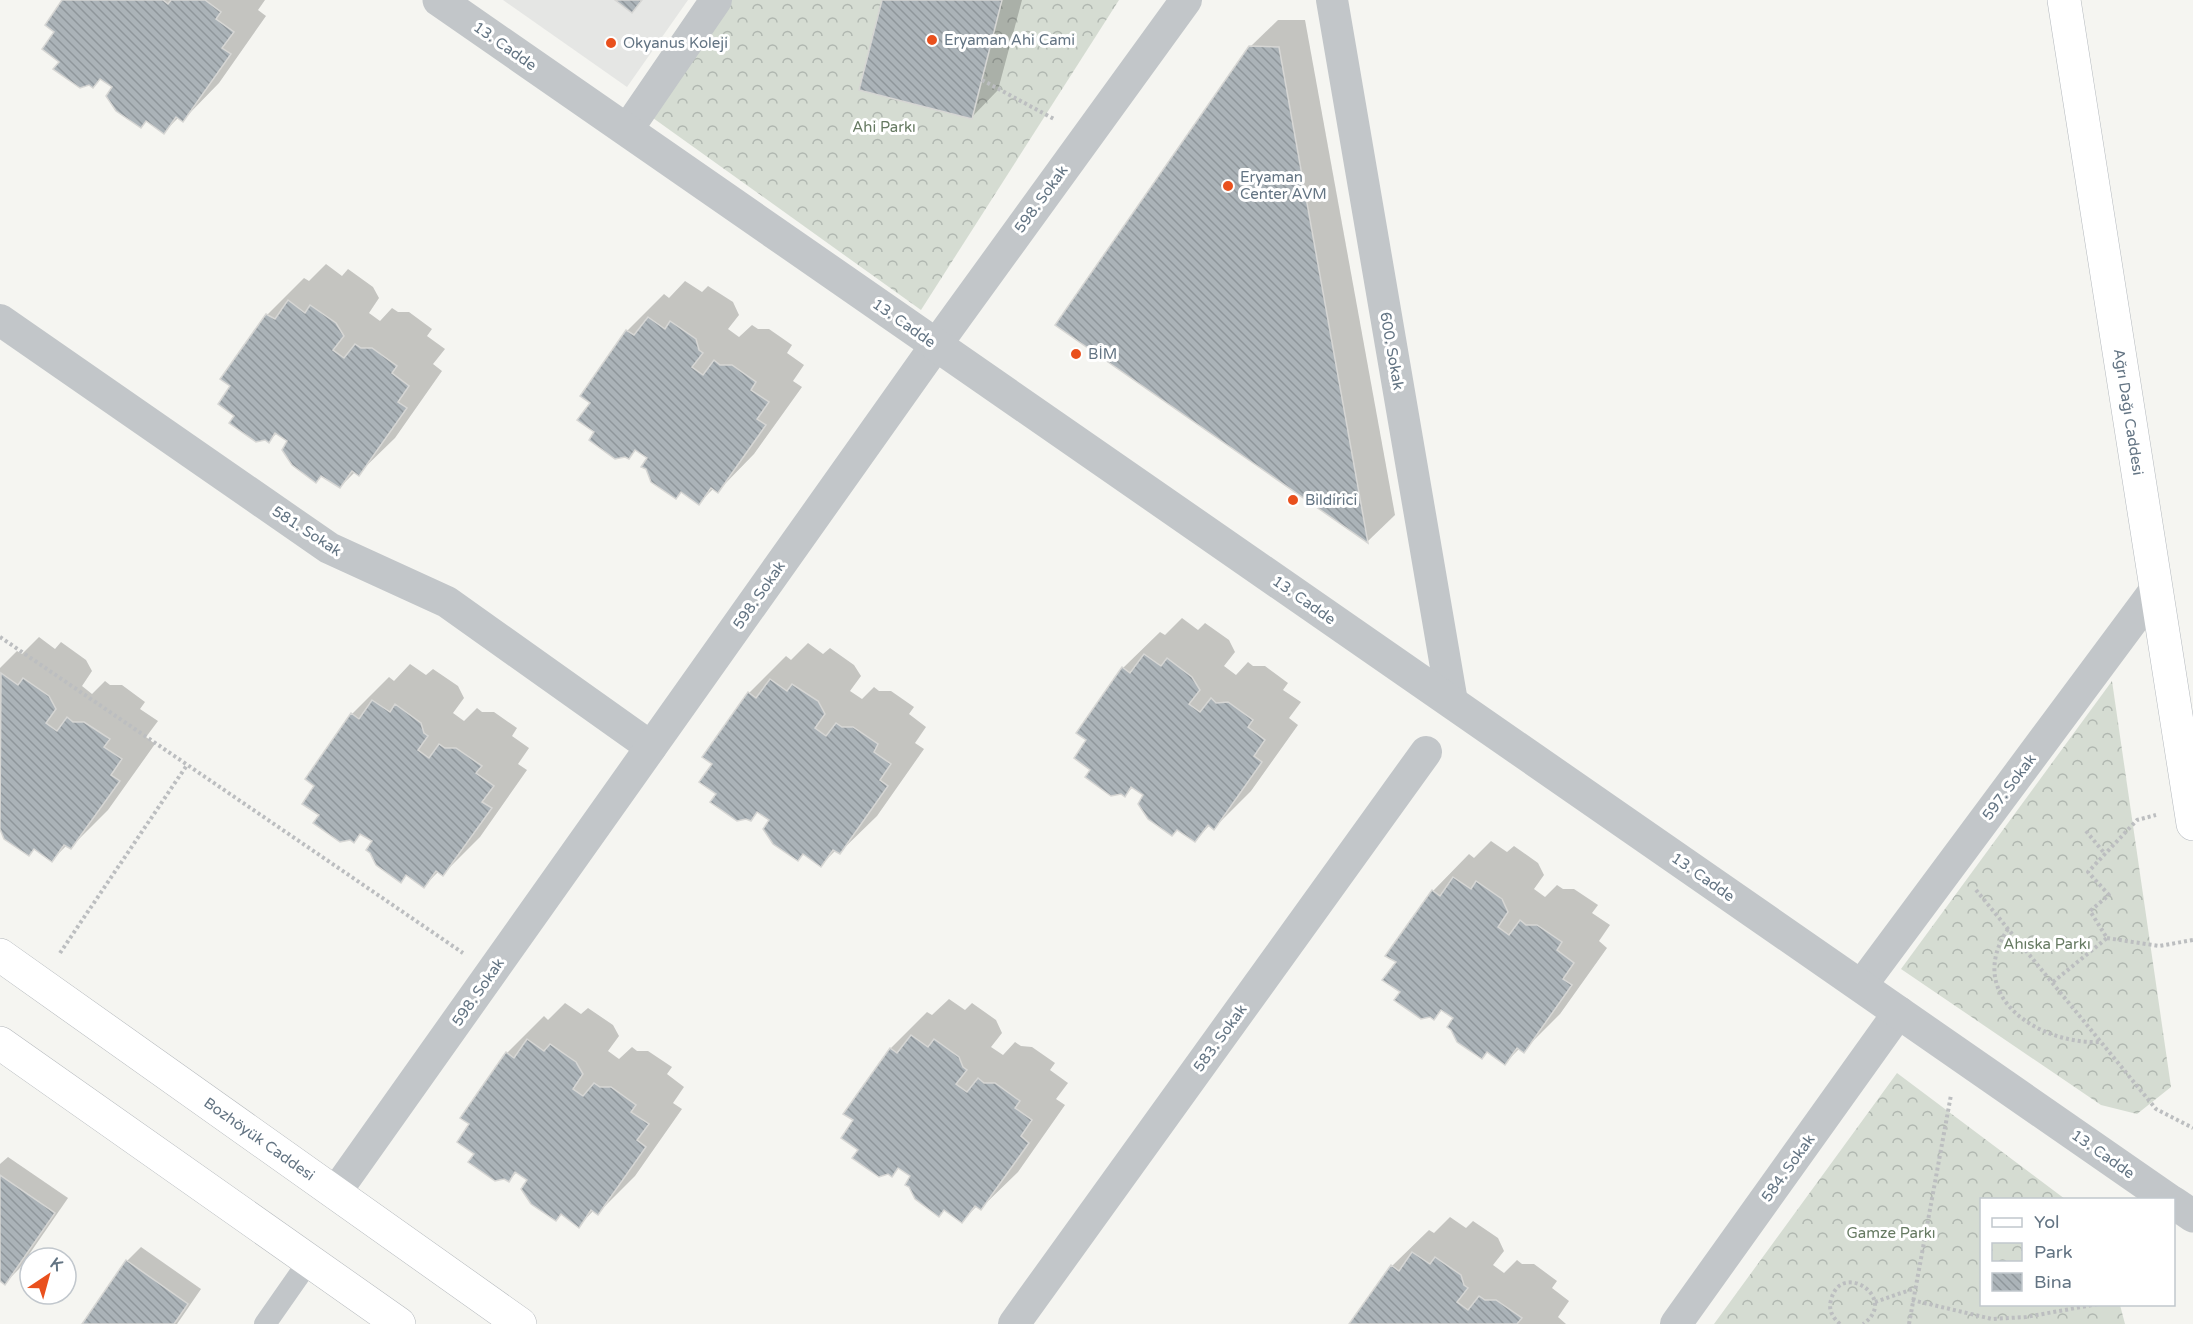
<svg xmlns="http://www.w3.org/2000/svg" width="2193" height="1324" viewBox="0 0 2193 1324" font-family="'Varela Round',sans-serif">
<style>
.built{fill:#e5e6e4}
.park{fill:url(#park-crowns)}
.shadow{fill:#0003}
.building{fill:url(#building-back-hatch);stroke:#d6d6d4;stroke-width:1.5}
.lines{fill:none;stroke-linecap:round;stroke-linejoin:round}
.secondary-casing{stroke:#b4b9be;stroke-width:34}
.primary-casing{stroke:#b5b9bd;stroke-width:34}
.path{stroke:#bcbec0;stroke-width:4;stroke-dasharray:3 3;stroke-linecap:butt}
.pedestrian{stroke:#c2c6c9;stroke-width:22}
.minor{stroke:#c2c6c9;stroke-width:32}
.tertiary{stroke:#c2c6c9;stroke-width:33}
.secondary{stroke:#fff;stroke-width:33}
.primary{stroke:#fff;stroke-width:33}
.poi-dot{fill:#e9501d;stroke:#fff;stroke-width:2}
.labels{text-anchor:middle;stroke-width:6;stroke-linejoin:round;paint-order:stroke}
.poi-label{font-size:15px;fill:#637483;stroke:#fff;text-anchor:start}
.street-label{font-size:15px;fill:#637483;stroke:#fff}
.park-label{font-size:15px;fill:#667a62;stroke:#fff}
</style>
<defs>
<pattern id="park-crowns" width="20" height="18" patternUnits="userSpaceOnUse" patternTransform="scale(1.5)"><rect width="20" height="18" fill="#d5dcd2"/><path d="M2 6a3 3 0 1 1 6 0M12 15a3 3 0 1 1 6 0" fill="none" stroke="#b0b7b0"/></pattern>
<pattern id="building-back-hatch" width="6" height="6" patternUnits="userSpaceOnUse" patternTransform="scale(1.5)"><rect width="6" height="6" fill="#abb3b8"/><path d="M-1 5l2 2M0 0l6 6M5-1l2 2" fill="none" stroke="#8f969b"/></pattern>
</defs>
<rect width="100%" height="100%" fill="#f5f5f1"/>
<!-- built -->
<path class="built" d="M503,0H688L627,87Z"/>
<!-- park -->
<g class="park">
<path d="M732,0H1119L921,310L653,118Z"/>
<path d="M2112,681L2171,1087L2137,1114L2101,1105L1901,969Z"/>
<path d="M1897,1073L2065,1199L1982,1200V1304L2120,1305L2125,1324H1714Z"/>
</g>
<!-- shadow -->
<g class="shadow">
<path d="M64,0H265L258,10L266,16L219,83L183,120L179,117L164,132L114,87L101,78L93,86L61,61L56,31Z"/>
<path d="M883,0H1022L998,90L971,118Z"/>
<path d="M1278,20H1305L1395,515L1368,541L1057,325L1250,47Z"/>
<path d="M326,264L342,276L348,269L373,287L379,298L369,313L380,321L392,308L398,312H409L432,329L427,336L445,349L433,364L442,371L395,438L358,474L355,472L340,487L322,475L316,481L289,441L277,433L269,441L236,416L232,386L223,379L267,315L304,278L309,281Z"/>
<path d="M685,281L702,292L708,286L733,302L739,315L728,329L739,337L752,325L758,329H769L792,345L787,353L804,365L793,381L802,387L754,454L718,491L714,488L699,503L649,458L636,450L628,458L596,432L592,402L582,395L627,331L664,294L669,298Z"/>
<path d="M1182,618L1198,630L1205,623L1229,640L1235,652L1224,666L1236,675L1248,662L1253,666H1265L1288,683L1283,690L1301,702L1289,718L1298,725L1251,791L1214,828L1210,825L1195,840L1145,795L1133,787L1125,795L1092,769L1088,739L1123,668L1160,632L1165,635Z"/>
<path d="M39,637L55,649L61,642L86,660L92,671L82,686L92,694L105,681L110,685H122L145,702L140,709L158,721L146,737L155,744L108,810L71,847L67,845L52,860L35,848L6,837L0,829L2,814L0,812V668L17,651L22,654Z"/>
<path d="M808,643L823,654L830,648L854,665L861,676L850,691L862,699L874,687L879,691H891L914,707L909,714L926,727L915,743L924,749L877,816L840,852L836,850L821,865L771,819L759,811L751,819L718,794L714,764L749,693L786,656L791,660Z"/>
<path d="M410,664L426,675L433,669L458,686L464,698L453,713L464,721L477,708L482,712H494L517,728L512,736L529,748L518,764L527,770L480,837L443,874L439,871L424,886L407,874L401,881L374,840L362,833L354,841L321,815L316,785L307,779L352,714L389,677L394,681Z"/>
<path d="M1491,841L1507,852L1514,846L1538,863L1544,875L1534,889L1545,897L1557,885L1563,889H1574L1598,905L1592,913L1610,925L1599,941L1607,948L1560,1014L1523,1051L1520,1048L1505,1063L1443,1009L1434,1018L1402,992L1398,962L1433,891L1469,854L1474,858Z"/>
<path d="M949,999L965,1010L972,1003L996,1020L1002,1033L991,1047L1003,1055L1015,1042L1021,1046L1032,1047L1055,1063L1050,1070L1068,1083L1056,1099L1065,1105L1018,1172L981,1208L977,1206L962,1221L912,1176L900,1167L892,1175L860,1149L855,1120L846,1113L891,1048L927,1012L932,1015Z"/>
<path d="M565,1003L581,1014L588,1008L613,1025L619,1036L608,1051L619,1059L632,1047L637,1051H648L672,1067L667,1074L684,1087L673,1103L682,1109L635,1176L598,1213L594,1210L579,1226L562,1213L556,1219L529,1180L517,1172L509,1180L476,1154L471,1124L507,1053L544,1016L548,1020Z"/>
<path d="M8,1157L68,1198L19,1269L5,1283L0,1279V1164Z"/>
<path d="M1450,1217L1466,1228L1473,1221L1498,1238L1504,1251L1493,1265L1504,1273L1517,1260L1522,1264H1534L1557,1281L1552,1288L1569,1301L1558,1317L1566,1324H1351L1392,1266L1429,1230L1434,1233Z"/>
<path d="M141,1247L201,1289L177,1324H84L127,1261Z"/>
</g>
<!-- building -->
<g class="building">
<path d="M62,0H163L168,4L171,0H205L221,12L216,19L234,32L222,48L231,54L183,122L176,117L164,134L146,121L141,128L116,111L106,96L112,87L100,79L93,88L89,85L80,88L53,69L59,62L42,49L54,32L45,25Z"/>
<path d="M615,0H642L632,13Z"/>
<path d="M882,0H1002L972,119L859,90Z"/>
<path d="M1249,46L1279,47L1368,543L1055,325Z"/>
<path d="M288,300L305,313L310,305L336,323L344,336L333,350L344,358L355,344L361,348H372L397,366L392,373L409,386L398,402L407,408L359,476L352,471L340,488L321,476L316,483L292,465L282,450L287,441L275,433L269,443L265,440L256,442L229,423L234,416L218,404L230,386L220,379L266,314L275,319Z"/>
<path d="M648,317L665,329L670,321L696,339L699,350L703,353L692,367L703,375L714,360L720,365H732L756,382L751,390L769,402L757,419L766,425L718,493L711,488L699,505L681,492L676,499L651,482L646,469L641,467L647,458L635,450L629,459L625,457L615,459L589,440L594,432L577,420L590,403L580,396L626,330L634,335Z"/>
<path d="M1144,654L1161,666L1167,658L1192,677L1200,690L1189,704L1200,712L1211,698L1216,703L1228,702L1253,720L1248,727L1265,740L1254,756L1262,762L1214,830L1208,825L1195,842L1177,830L1172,836L1148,819L1138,804L1143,795L1131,787L1125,797L1121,794L1111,796L1085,777L1090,770L1074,758L1086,740L1076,733L1122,667L1130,673Z"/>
<path d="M1,673L18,685L23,678L49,696L56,709L46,723L57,731L67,717L73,722H84L110,739L104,747L122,759L111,775L120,781L71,849L64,845L52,862L34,849L29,856L4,839L0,829Z"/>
<path d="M770,679L787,691L792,684L818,701L825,714L815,728L826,736L836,723L842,727H853L878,744L874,752L891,764L880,780L888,786L840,854L833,850L821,867L803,854L798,861L773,844L763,829L769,820L757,812L751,821L746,819L737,821L710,802L716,794L699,782L712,764L702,757L748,692L756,698Z"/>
<path d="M372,700L390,712L395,704L421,723L424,733L428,736L418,750L429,758L439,744L445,748H456L482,766L476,773L494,786L482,802L492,808L443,876L436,871L424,888L406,875L401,883L376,865L370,853L366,850L372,841L360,834L354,843L350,840L340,842L313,823L319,815L302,804L314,786L305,779L351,713L359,719Z"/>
<path d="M1453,877L1471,889L1476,881L1502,899L1508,912L1498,927L1509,935L1520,920L1526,925H1537L1562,942L1557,950L1574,963L1563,979L1572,985L1524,1053L1517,1048L1505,1065L1487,1052L1482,1059L1457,1042L1451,1030L1447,1027L1453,1018L1441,1010L1434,1020L1430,1017L1421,1019L1394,1000L1400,992L1382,980L1396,962L1385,956L1432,890L1440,896Z"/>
<path d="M911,1035L928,1047L934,1039L959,1057L963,1067L967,1070L956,1084L967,1092L978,1078L984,1083H995L1020,1101L1015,1108L1032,1120L1021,1136L1029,1143L981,1210L975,1206L962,1223L944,1210L939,1217L915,1199L909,1187L905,1185L910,1176L898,1168L892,1177L888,1174L879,1177L852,1158L858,1150L841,1138L853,1120L843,1114L890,1048L897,1053Z"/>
<path d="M527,1039L544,1051L550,1044L576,1062L583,1074L573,1089L583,1096L594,1083L600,1087H611L636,1105L631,1112L649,1124L637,1140L646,1147L598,1215L591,1210L579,1228L561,1214L556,1221L531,1204L521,1189L527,1180L515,1172L509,1182L504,1179L495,1181L468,1162L474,1154L457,1142L469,1124L460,1118L506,1052L514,1058Z"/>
<path d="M0,1175L55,1213L5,1285L0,1281Z"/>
<path d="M1412,1252L1430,1264L1435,1257L1461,1275L1464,1285L1468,1288L1457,1302L1468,1310L1479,1296L1485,1300H1496L1522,1318L1517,1324H1349L1391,1265L1399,1271Z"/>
<path d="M126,1260L188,1304L174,1324H82Z"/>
</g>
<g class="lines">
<!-- secondary casing -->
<g class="secondary-casing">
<g id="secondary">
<path id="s1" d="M2064,0L2193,824"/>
</g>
</g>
<!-- primary casing -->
<g class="primary-casing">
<g id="primary">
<path id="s2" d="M0,955L520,1324"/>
<path d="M0,1043L399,1324"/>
</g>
</g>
<!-- path -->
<g class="path">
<path d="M982,80L1054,119"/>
<path d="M0,637L463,953"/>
<path d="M2086,831L2105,854"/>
<path d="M1976,890L2156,1109L2193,1128"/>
<path d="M2008,929C1963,996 2039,1045 2101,1042"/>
<path d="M2107,938L2159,946L2193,940"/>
<path d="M60,953L187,765"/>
<path d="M2053,982L2107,938L2090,911L2109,895L2088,872L2137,820L2156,815"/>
<path d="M1912,1300L1992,1319L2026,1317L2098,1304"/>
<path d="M1875,1302L1913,1289"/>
<path d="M1840,1324C1833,1318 1828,1310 1831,1300C1841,1259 1900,1299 1863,1324"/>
<path d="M1909,1324L1951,1095"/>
</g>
<!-- pedestrian -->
<path class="pedestrian" d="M265,1324L309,1261"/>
<!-- minor -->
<g class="minor">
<path d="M1332,0L1452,702"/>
<path d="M627,130L716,0"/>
<path d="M0,320L329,548L447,602L651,747"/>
<path d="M1861,986L2156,589"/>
<path d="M335,1193L936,345L1186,0"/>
<path d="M1014,1324L1426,752"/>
<path d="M1676,1324L1899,1012"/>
</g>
<!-- tertiary -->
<g class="tertiary">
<path d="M439,0L2169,1200"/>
<path d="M2174,1203L2193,1216"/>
</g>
<!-- secondary -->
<use href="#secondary" class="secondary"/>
<!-- primary -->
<use href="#primary" class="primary"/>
</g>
<!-- markers -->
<g class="poi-dot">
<circle cx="932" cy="40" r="6"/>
<circle cx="611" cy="43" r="6"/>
<circle cx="1228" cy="186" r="6"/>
<circle cx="1076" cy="354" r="6"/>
<circle cx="1293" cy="500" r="6"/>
</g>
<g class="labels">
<!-- poi labels -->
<g class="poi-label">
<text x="944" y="45">Eryaman Ahi Cami</text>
<text x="623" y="48">Okyanus Koleji</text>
<text x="1240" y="182">Eryaman<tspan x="1240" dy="17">Center AVM</tspan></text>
<text x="1088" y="359">BİM</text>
<text x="1305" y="505">Bildirici</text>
</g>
<!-- street labels -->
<g class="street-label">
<text transform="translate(505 46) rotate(35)" y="5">13. Cadde</text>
<text transform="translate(1041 199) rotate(-54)" y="5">598. Sokak</text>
<text transform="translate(904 323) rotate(35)" y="5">13. Cadde</text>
<text transform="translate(1392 351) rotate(80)" y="5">600. Sokak</text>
<text dy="5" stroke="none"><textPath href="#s1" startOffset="417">Ağrı Dağı Caddesi</textPath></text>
<text transform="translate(307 531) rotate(33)" y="5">581. Sokak</text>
<text transform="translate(759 595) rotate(-55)" y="5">598. Sokak</text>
<text transform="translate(1304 600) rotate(35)" y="5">13. Cadde</text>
<text transform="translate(2009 787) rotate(-53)" y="5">597. Sokak</text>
<text transform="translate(1703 877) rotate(35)" y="5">13. Cadde</text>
<text transform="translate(478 992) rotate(-55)" y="5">598. Sokak</text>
<text transform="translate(1220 1038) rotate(-54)" y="5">583. Sokak</text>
<text dy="5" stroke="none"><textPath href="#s2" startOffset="318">Bozhöyük Caddesi</textPath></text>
<text transform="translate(2103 1154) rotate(35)" y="5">13. Cadde</text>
<text transform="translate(1788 1168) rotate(-54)" y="5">584. Sokak</text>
</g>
<!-- park labels -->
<g class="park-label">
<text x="884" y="132">Ahi Parkı</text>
<text x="2047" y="949">Ahıska Parkı</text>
<text x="1891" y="1238">Gamze Parkı</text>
</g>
</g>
<!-- legend -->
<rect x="1980" y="1198" width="195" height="108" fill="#ffffff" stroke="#c1c7cd" stroke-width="1.5"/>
<rect x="1992" y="1218" width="30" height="9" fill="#ffffff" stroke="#c1c7cd" stroke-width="1.5"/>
<text x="2034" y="1228" font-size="18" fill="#637483">Yol</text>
<rect x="1992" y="1243" width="30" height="18" fill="url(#park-crowns)" stroke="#c1c7cd" stroke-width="1.5"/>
<text x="2034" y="1258" font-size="18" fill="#637483">Park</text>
<rect x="1992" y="1273" width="30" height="18" fill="url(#building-back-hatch)" stroke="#c1c7cd" stroke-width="1.5"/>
<text x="2034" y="1288" font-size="18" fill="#637483">Bina</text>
<!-- north arrow -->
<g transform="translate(48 1276) rotate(36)"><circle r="28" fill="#ffffff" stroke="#c1c7cd" stroke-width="1.5"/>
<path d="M0-4.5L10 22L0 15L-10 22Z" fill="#e9501d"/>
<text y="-9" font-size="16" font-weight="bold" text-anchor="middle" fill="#637483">K</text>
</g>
</svg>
